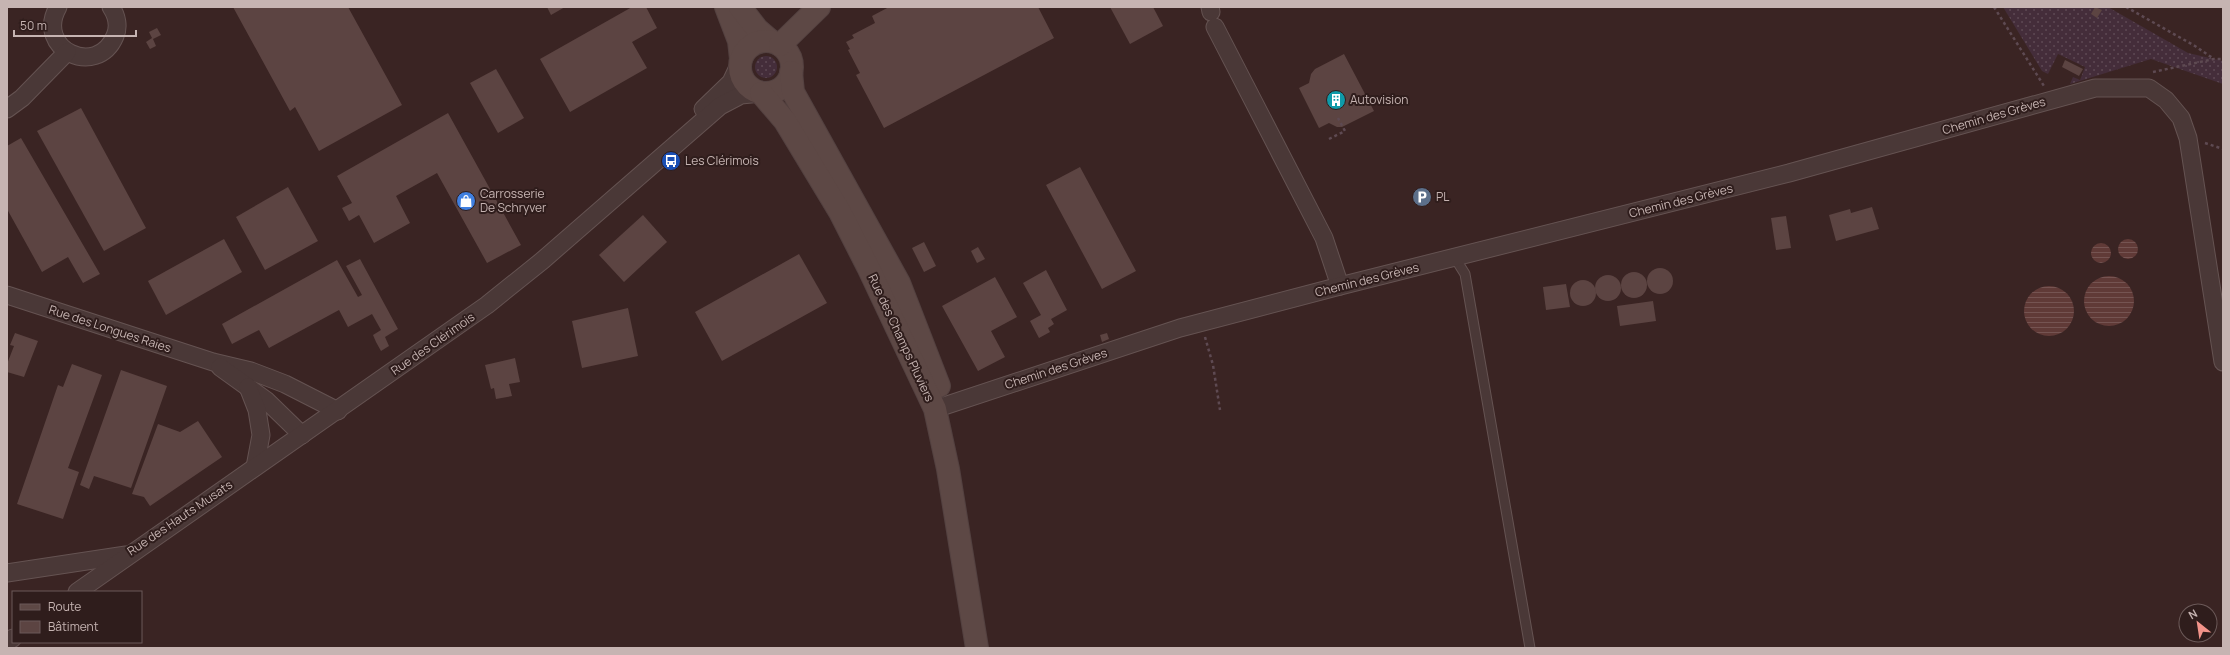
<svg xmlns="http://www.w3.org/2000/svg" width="2230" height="655" viewBox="0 0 2230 655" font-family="Manrope,sans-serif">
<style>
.grass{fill:url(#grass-dots)}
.water{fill:url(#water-rules)}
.building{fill:#5c4442}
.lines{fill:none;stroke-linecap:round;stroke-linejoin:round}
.lane-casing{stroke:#655352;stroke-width:11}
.street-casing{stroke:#655352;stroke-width:19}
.secondary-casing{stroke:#534140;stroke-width:24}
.path{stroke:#5e4a52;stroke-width:2.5;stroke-dasharray:3 3;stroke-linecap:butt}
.lane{stroke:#4a3837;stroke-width:9}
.street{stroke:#4a3837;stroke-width:17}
.secondary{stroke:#5d4845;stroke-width:22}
.labels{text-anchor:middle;stroke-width:4;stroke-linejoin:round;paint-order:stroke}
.poi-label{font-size:12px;fill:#c6b4b2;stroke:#2f1d1c;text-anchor:start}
.street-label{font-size:12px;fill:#c6b4b2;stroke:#2f1d1c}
</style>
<defs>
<pattern id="grass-dots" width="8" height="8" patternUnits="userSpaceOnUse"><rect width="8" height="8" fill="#442d3a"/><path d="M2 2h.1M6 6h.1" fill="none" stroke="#5e4954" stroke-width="1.8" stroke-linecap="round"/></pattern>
<pattern id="water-rules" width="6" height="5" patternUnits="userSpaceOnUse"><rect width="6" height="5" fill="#603a37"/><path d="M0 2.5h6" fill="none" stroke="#755452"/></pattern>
</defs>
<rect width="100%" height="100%" fill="#3a2423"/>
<!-- grass -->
<g class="grass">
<path d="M2003,7H2108L2188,53L2223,61V84L2151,59L2070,84L2073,77L2080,80L2085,67L2058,54L2048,74L2042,71Z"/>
<circle cx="766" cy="67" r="11"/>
</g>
<!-- water -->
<g class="water">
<circle cx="2128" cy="249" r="10"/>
<circle cx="2101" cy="253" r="10"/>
<circle cx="2109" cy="301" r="25"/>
<circle cx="2049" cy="311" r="25"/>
</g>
<!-- building -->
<g class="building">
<path d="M233,7H348L402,105L319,151L295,107L290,111Z"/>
<path d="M547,7H565L551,15Z"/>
<path d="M632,7H646L657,28L632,42L647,68L570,112L540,59Z"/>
<path d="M889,7H1038L1054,38L884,128L856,75L860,73L848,50L850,49L846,42L854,38L852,35L875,23L872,16Z"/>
<path d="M1110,7H1153L1163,26L1130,44Z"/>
<path d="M2095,7L2102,10L2097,18L2091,14Z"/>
<path d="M157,28L161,35L153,39L156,46L150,49L146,42L152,38L149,32Z"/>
<path d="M1344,54L1374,111L1342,127H1337L1329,123L1319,128L1299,88L1309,83L1311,74L1315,69Z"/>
<path d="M2065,60L2083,69L2079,76L2062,67Z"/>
<path d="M496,69L524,118L498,133L470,83Z"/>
<path d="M81,108L146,228L104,251L37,131Z"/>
<path d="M448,113L521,245L487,263L437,173L396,196L410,223L374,243L359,215L349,221L342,208L352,203L337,176Z"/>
<path d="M21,138L100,274L83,283L68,257L42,272L7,209V146Z"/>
<path d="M1080,167L1136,271L1102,289L1046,185Z"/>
<path d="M288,187L318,241L265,270L236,217Z"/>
<path d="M1872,207L1879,229L1836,241L1829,215L1850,209L1851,213Z"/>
<path d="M643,215L667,242L624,282L599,255Z"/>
<path d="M1786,216L1791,248L1776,250L1771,218Z"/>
<path d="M224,239L242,272L166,315L148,281Z"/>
<path d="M924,242L936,266L924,272L912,248Z"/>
<path d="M978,247L985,259L977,263L971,251Z"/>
<path d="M799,254L827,303L722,361L695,312Z"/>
<path d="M360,259L398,329L385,337L389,346L381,351L376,342L373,335L381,330L372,314L348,327L339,310L269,348L259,330L232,344L222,324L337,260L358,297L362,295L346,266Z"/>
<circle cx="1660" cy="281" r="13"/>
<path d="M1046,270L1067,310L1051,319L1054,324L1048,328L1050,332L1039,338L1030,321L1041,315L1023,283Z"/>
<circle cx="1634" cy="285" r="13"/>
<circle cx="1608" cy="288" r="13"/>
<path d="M995,277L1017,317L991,331L1005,357L978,371L942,306Z"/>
<circle cx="1583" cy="293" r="13"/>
<path d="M1566,284L1570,307L1546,310L1543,287Z"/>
<path d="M1653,301L1656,321L1620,326L1617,306Z"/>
<path d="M628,308L638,356L582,368L572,321Z"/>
<path d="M15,333L38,341L24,377L7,372V364L14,346L10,345Z"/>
<path d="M1107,333L1109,339L1102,342L1100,335Z"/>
<path d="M515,358L520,382L509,384L512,396L496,399L494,388L491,389L485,365Z"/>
<path d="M72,364L102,375L68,468L79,472L63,519L17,504L58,385L63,387Z"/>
<path d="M121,370L167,386L131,488L94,476L89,489L80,485Z"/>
<path d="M198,421L222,457L150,506L144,497L132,494L158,424L180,432Z"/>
</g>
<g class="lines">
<!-- lane casing -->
<g class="lane-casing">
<path id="lane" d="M1455,258L1465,274L1530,648"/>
</g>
<!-- street casing -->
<g class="street-casing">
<g id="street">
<path d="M58,7C34,49 97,79 115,36C119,27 117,16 111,7"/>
<path d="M1210,7L1211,12"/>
<path d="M1215,27L1324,238L1340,286"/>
<path d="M7,109L22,98L67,52"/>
<path d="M703,109L731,82L739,65"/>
<path d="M7,295L213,362L251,371L285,384L338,411"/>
<path d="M220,367L267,401L302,435"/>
<path d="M248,387L257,410L261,435L255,467"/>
<path d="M935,409L1180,328L1340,286L1789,173L2095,88H2149L2166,100L2181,118L2188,138L2223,362"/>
<path d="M7,573L126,555"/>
<path d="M77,592L487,305L543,260L720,106L741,95L761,93"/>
<path d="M7,642L13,638"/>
</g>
</g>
<!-- secondary casing -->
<g class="secondary-casing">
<g id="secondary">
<path d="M726,7L739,41L741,59"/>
<path d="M740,7L757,29L771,41"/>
<circle cx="766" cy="67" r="26"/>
<path d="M780,45L819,7"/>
<path d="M791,72L793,92L899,283L939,386"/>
<path d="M761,93L785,121L840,212L868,267L935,409L948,469L977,648"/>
</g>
</g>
<!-- path -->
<g class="path">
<path d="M1994,7L2044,86"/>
<path d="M2126,7L2195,46L2214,59"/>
<path d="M2153,72L2214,59H2223"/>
<path d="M1329,139L1345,131L1338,118"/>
<path d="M2205,143L2223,149"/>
<path d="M1205,337L1213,365L1220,410"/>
</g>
<!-- lane -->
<use href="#lane" class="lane"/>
<!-- street -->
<use href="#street" class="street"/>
<!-- secondary -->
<use href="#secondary" class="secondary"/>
</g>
<!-- icons -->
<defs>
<g id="building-disc" transform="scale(1)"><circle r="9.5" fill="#0f9aa8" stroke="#2f1d1c"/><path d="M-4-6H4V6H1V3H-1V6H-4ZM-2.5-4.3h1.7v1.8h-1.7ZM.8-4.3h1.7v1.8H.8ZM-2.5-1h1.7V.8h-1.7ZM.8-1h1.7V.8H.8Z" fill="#fff"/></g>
<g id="bus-disc" transform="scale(1)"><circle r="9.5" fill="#1a4fb4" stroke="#2f1d1c"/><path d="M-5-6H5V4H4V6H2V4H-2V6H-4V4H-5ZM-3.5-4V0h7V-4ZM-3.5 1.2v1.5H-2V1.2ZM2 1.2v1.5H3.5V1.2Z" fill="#fff"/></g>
<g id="parking-disc" transform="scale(1)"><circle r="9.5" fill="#5c6f8a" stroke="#2f1d1c"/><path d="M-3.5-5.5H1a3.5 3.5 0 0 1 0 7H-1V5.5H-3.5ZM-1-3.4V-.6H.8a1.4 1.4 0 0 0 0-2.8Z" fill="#fff"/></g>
<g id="shop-disc" transform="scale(1)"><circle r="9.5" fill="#3f7fe0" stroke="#2f1d1c"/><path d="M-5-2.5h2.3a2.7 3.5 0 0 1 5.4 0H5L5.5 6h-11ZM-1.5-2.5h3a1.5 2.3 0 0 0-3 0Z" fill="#fff"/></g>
</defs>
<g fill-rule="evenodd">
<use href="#building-disc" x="1336" y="100"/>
<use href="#bus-disc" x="671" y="161"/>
<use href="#parking-disc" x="1422" y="197"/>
<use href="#shop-disc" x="466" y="201"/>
</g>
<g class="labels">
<!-- poi labels -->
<g class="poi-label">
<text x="1350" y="104">Autovision</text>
<text x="685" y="165">Les Clérimois</text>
<text x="480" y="198">Carrosserie<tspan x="480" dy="14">De Schryver</tspan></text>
<text x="1436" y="201">PL</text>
</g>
<!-- street labels -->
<g class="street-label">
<text transform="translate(1994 116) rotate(-16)" y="4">Chemin des Grèves</text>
<text transform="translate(1681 201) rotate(-14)" y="4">Chemin des Grèves</text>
<text transform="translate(1367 280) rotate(-14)" y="4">Chemin des Grèves</text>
<text transform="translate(110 329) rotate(18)" y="4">Rue des Longues Raies</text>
<text transform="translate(901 338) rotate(65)" y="4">Rue des Champs Pluviers</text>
<text transform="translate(433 344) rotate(-35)" y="4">Rue des Clérimois</text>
<text transform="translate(1056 369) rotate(-18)" y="4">Chemin des Grèves</text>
<text transform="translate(180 518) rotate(-34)" y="4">Rue des Hauts Musats</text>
</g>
</g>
<!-- border -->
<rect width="2230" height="655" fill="none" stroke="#c6b4b2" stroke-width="16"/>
<!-- legend -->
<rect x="12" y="591" width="130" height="52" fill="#2f1d1c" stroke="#6b5958"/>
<rect x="20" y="604" width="20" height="6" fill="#5d4845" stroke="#6b5958"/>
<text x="48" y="611" font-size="12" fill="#c6b4b2">Route</text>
<rect x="20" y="621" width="20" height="12" fill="#5c4442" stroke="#6b5958"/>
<text x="48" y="631" font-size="12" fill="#c6b4b2">Bâtiment</text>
<!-- north arrow -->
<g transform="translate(2198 623) rotate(330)"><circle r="19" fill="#2f1d1c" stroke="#6b5958"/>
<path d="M0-3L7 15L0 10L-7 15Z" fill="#f3948a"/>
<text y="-6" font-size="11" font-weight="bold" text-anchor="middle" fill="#c6b4b2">N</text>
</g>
<!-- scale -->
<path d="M14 30v6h122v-6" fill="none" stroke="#c6b4b2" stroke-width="2"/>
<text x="20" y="30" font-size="12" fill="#c6b4b2" stroke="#2f1d1c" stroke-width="3" paint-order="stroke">50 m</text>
</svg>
